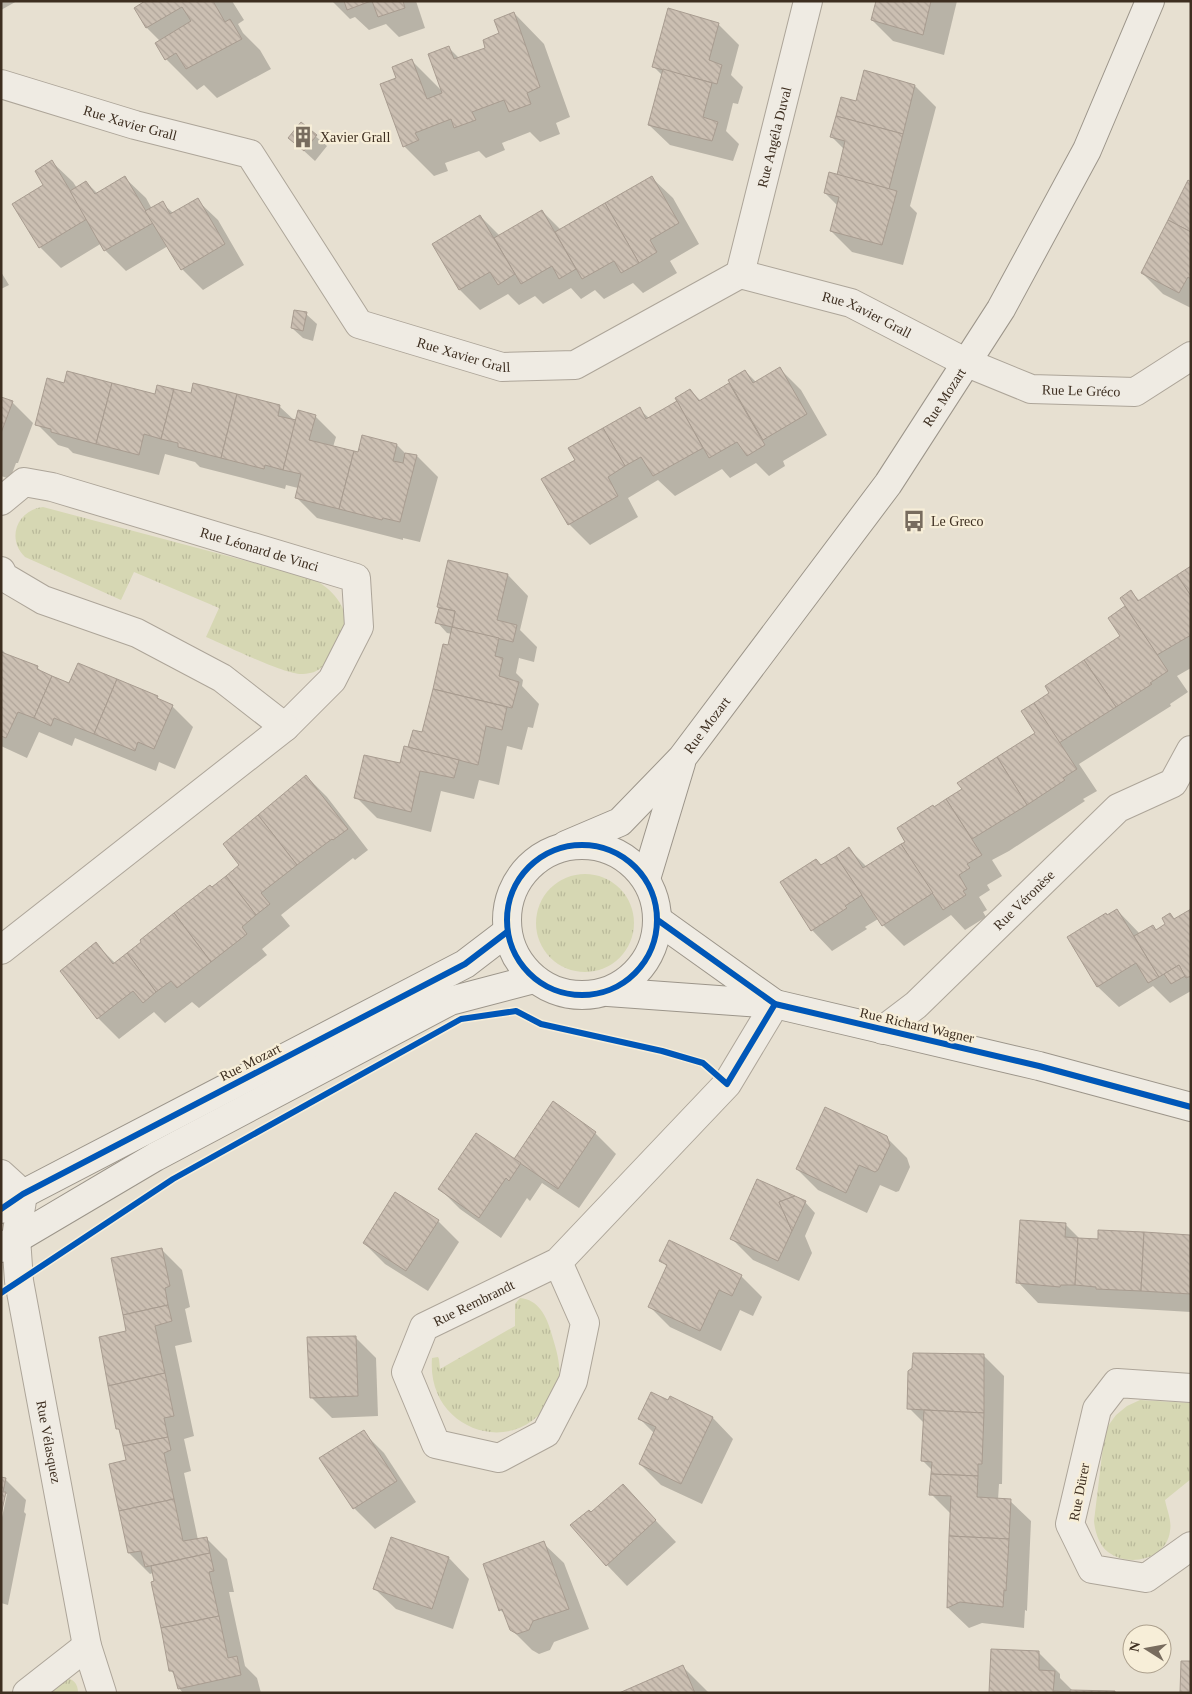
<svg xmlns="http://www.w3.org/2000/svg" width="1192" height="1694" viewBox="0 0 1192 1694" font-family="Georgia,serif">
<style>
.grass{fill:url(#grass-tufts)}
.shadow{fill:#0003}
.building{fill:url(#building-back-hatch);stroke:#a89c90}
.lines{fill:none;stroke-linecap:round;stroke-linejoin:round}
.street-casing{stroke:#ada599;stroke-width:30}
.secondary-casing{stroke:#9c958a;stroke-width:30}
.street{stroke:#efebe3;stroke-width:28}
.secondary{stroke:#efebe3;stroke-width:28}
.cycleway-casing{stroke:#f7eed8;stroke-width:9}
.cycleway{stroke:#0057b8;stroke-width:6}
.labels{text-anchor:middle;stroke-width:4.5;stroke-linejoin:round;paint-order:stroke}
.street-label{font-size:14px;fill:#3d2e20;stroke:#f7eed8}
.poi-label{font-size:14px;fill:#3d2e20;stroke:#f7eed8;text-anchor:start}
</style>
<defs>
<pattern id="grass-tufts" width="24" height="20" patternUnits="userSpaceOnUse" patternTransform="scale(1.25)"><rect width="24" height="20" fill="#d6d7b3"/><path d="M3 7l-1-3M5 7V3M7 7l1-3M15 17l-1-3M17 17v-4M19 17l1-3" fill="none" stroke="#b9b99a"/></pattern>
<pattern id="building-back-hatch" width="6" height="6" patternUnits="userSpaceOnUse" patternTransform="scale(1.25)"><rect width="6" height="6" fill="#cbbfb2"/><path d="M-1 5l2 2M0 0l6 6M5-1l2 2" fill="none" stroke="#afa499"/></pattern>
</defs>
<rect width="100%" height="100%" fill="#e7e0d1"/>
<!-- grass -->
<g class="grass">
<path d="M43,507L311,578C331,587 352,609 344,633C342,640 336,647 332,653C324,666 320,673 303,674C287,676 225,645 206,637L219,608L134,572L121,600L25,557C6,539 17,510 43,507Z"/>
<circle cx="585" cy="923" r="49"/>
<path d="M520,1298C538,1299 547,1317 551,1332C555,1346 561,1362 559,1377C558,1384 554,1391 551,1398C519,1460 426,1433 432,1358L438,1357L439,1359L440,1369L515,1326V1304Z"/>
<path d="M1140,1400L1191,1403V1479L1165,1500C1167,1510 1172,1521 1170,1531C1167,1559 1129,1568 1108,1552C1099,1545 1095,1532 1094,1521L1105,1430L1116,1415L1127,1406Z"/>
<path d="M64,1677C73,1679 78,1683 78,1693H48Z"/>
</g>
<!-- shadow -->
<g class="shadow">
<path d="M1,1H17L1,10Z"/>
<path d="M148,1H232L244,20L238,24L243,33L260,50L271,69L217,98L204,85L197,90L166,59L156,43L160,41L147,28L136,9Z"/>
<path d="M332,1H416L425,28L399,37L386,24L369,30L355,17L350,19Z"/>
<path d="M877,1H957L944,55L893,41L872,20Z"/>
<path d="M514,13L544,44L570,117L556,123L560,134L540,142L530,132L502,143L505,150L486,158L479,151L445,163L448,171L434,176L404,146L398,79L412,61L443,92L449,48L460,59L487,48L501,34Z"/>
<path d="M718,24L739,45L731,75L743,87L738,104L733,103L726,131L739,144L733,161L670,145L649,125L662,75L653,66Z"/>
<path d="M915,86L936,107L910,206L917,213L903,265L852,252L831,231L838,206L825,193L838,176L844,149L831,136L857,102Z"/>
<path d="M301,124L327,146L315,161L290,138Z"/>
<path d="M52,162L73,182L77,188L86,182L98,194L125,178L146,198L152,209L162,203L173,213L197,200L218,220L244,265L203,290L182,269L168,246L126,271L105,250L102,243L61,268L40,247L44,185Z"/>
<path d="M652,178L673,198L699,244L670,261L677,273L643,293L633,283L604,299L595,290L581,299L571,288L543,304L535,296L519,305L508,294L480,310L460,290L480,216L500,236L542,211L561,230Z"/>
<path d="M1191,183V308L1163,294L1142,273Z"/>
<path d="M1,272L9,285L1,289Z"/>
<path d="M306,314L317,324L313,341L303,338L292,328Z"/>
<path d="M780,369L801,390L827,435L783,461L785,466L769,476L756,463L730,478L722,469L675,496L658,480L628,498L638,517L590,545L569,524L543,479L576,460L639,409L649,418L679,402L690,390L701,401L731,384L745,371L756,382Z"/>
<path d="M65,384L155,396L192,395L280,407L294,420L315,416L336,437L333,447L359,453L397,445L406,454L417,456L438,477L420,542L403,538V540L317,518L296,497L298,488L286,485L285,489L243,478L200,467L195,462L165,454L159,475L73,453L68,448L58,445L37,424Z"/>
<path d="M1,398L12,402L33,423L18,463H16L10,479L1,476Z"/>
<path d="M1191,568V668L1177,676L1188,692L1170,704L1171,706L1079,764L1097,791L1083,799L1085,801L1009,851L992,860L1002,876L987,885L990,890L979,897L987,910L983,912L986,917L965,930L951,915L904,946L883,925L878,919L865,927L867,929L832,951L812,930L822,866L849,849L867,867L906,842L935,809L964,790L1036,734L1051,693L1121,636L1109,618L1127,606L1131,592L1140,601Z"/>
<path d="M508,575L528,596L520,630L537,647L534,662L519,658L516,673L523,680L522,686L539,704L533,728L528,727L522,750L507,746L499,785L479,780L474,799L441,791L431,832L377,818L356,797L401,765L409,749L414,731L423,734L444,645L449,646L452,634L447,633L437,622L440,609L438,607Z"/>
<path d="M1,649L7,655L37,667L43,673L70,684L157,697L162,702L172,706L193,727L175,769L159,762L156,771L75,738L72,746L39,732L27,758L1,746Z"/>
<path d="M306,776L327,797L368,850L355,860L353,858L281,915L290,926L262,949L267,955L199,1008L192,1002L165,1023L154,1012L119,1039L98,1018L96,944L116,964L212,889L241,865Z"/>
<path d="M1117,910L1140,934L1157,931L1167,925L1170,914L1175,920L1191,910V991L1170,1003L1153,986L1119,1007L1098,987L1068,938Z"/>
<path d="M595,1133L616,1154L579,1208L542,1183L530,1201L527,1198L501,1238L460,1209L440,1189L514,1160Z"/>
<path d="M886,1137L907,1158L910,1167L899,1191L896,1192L880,1185L867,1213L818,1190L797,1169Z"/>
<path d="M805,1202L815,1213L805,1236L812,1253L799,1281L753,1260L732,1239Z"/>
<path d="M438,1221L459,1242L428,1291L385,1264L364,1243Z"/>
<path d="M1065,1224L1081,1240L1190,1236L1191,1312L1038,1303L1018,1282Z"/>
<path d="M161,1249L182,1270L190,1307L185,1309L192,1342L175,1346L194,1436L184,1439L191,1471L184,1473L198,1540L206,1538L227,1559L234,1592H229L245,1666L257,1678L261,1693H183L179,1688L176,1676L170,1670L153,1573L150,1574L129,1553L127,1461L121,1433L118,1429L128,1332Z"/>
<path d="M661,1260L741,1276L762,1297L753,1316L740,1310L721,1351L670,1327L649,1306L667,1267Z"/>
<path d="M355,1337L376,1358L378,1416L332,1418L311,1397Z"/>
<path d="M984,1356L1004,1376L1002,1484H999L998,1500L1010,1501L1031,1521L1027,1611L1025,1610L1024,1628L982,1623L969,1628L948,1608L952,1515L931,1494L932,1470L922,1460L925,1424L908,1407Z"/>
<path d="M671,1397L713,1418L733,1439L702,1504L661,1485L640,1464L655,1434L640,1419L669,1402Z"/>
<path d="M363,1432L384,1453L416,1502L375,1529L354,1508L321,1459Z"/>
<path d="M1,1479H5L26,1500L24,1512L26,1514L8,1605L1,1603V1522L7,1494H4L1,1509Z"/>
<path d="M623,1486L676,1542L627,1586L607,1565L591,1514Z"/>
<path d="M543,1543L564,1563L589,1629L554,1642L550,1650L539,1654L532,1650L511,1629L506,1615L500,1610Z"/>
<path d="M449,1558L469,1579L453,1629L396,1609L375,1589Z"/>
<path d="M1039,1653L1060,1674V1678L1073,1691L1112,1693H991Z"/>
<path d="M682,1666L709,1693H623Z"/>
</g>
<!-- building -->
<g class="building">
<path d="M145,1H213L225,22L230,19L242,39L186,69L176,53L165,60L155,43L191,21L182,7L146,28L134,8Z"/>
<path d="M344,1H371L347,10Z"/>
<path d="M372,1H403L405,8L378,17Z"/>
<path d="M876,1H931L923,35L871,20Z"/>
<path d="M668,8L719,23L709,60L722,65L717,84L652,67Z"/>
<path d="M514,12L540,87L527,93L531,104L509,112L504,100L472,112L476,120L454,128L451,119L415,133L419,140L403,147L380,84L396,78L392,67L412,59L427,99L442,93L428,54L449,46L454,59L485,48L483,40L499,33L494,20Z"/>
<path d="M663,69L712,83L703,117L718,122L712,141L648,125Z"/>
<path d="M864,70L915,85L903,134L836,116L841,97L856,101Z"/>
<path d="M836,116L903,134L889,189L837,175L845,141L830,137Z"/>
<path d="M301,122L317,135L304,151L288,138Z"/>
<path d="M52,160L87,219L39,248L12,204L43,185L35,171Z"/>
<path d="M829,172L897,191L882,245L830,231L839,197L824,193Z"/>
<path d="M125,176L153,223L104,251L70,191L86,181L95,194Z"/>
<path d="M652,176L679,223L650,240L657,252L639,263L605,203Z"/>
<path d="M1188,180L1191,182V232L1168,220Z"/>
<path d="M198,198L225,244L181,270L145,211L163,201L170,214Z"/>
<path d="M605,203L639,263L621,273L614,261L582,279L555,232Z"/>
<path d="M542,210L576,269L559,279L552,266L521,284L494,238Z"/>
<path d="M480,215L515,274L498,285L490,272L459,290L432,244Z"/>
<path d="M1168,220L1191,232V279L1188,277L1179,293L1141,273Z"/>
<path d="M294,310L307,312L303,331L291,328Z"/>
<path d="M780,367L807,414L763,440L728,380L745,370L753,383Z"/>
<path d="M67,371L112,383L96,444L51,432V429L35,425L47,378L64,383Z"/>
<path d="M112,383L155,394L157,385L174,389L161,439L144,434L139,455L96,444Z"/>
<path d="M193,383L237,394L221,458L178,447V443L161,439L174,389L191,393Z"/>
<path d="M729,383L765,445L747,456L737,442L709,458L675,398L690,389L699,401Z"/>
<path d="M237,394L280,405L278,416L296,420L283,470L265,465L264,469L221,458Z"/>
<path d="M1,397L13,401L1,433Z"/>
<path d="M677,401L703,448L653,476L641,457L625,466L603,428L640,407L646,419Z"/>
<path d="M298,410L316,415L309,440L354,451L339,509L295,498L301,474L283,470Z"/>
<path d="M603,428L625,466L608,477L618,496L568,525L541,479L575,460L568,448Z"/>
<path d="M362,435L397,444L393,461L403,463L405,453L417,455L400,522L383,518L382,520L339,509L354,451L358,452Z"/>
<path d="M448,560L508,574L497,620L517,625L513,642L452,627L455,611L437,607Z"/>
<path d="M1191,566V596L1177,575Z"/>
<path d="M1177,575L1191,596V635L1157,655L1120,598L1131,590L1138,601Z"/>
<path d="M1125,606L1168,671L1150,683L1152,684L1116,707L1084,660L1120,636L1108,618Z"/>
<path d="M439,608L455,611L452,627L435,623Z"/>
<path d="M452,627L499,638L495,656L503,658L499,676L519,682L512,708L433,689L443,644L448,645Z"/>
<path d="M1,652L38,666L37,669L52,676L34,718L18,712L6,738L1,736Z"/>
<path d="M1084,660L1116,707L1059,743L1034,703L1049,693L1045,686Z"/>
<path d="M78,663L117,679L94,734L54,718L51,726L34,718L52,676L69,683Z"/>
<path d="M117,679L158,696L157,698L173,705L154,749L138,742L135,751L94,734Z"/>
<path d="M433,689L507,707L502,730L486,726L478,765L408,747L413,730L422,732Z"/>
<path d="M1034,703L1077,769L1063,778L1065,780L1027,805L997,757L1035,733L1021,711Z"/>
<path d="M404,746L459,760L454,778L420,771L411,812L354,798L364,755L400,763Z"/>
<path d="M997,757L1027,805L972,839L946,799L962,789L957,783Z"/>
<path d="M306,775L348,829L333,840L332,839L297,865L258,815Z"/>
<path d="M946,799L982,855L967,864L970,868L959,875L967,889L963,891L966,895L943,910L901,844L905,842L897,828L933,805L934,807Z"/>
<path d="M258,815L297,865L261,893L270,904L256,915L226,876L239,865L223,844Z"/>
<path d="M901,844L933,893L882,926L836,856L849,847L863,868Z"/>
<path d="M836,856L862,895L845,906L847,908L811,931L780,882L816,859L821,865Z"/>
<path d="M226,876L256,915L242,927L247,934L211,962L174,913L210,885L212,887Z"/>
<path d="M1117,909L1159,977L1148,983L1136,963L1097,987L1067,937L1106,913L1107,915Z"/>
<path d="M1191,909V976L1186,978L1179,965L1159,977L1134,936L1153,925L1156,930L1165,924L1162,918L1170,913L1174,919Z"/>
<path d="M174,913L211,962L177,988L171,981L156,992L127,953L141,942L140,940Z"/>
<path d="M96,942L113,964L127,953L156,992L143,1003L133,991L97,1019L60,971Z"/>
<path d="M1179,965L1185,976L1171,984L1164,974Z"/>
<path d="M553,1101L596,1132L558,1189L514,1159Z"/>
<path d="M825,1107L887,1136L890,1145L878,1170L875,1172L859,1165L846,1193L796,1169Z"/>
<path d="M476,1133L521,1163L509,1181L506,1178L479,1218L438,1189Z"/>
<path d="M757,1179L795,1196L779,1202L792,1231L778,1261L730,1239Z"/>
<path d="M395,1192L439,1220L406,1271L363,1243Z"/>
<path d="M795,1196L806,1201L792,1231L779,1202Z"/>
<path d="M1020,1220L1066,1223L1065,1237L1078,1238L1075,1285H1061L1060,1287L1016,1283Z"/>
<path d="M1098,1230L1144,1232L1141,1291L1096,1289V1287L1075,1285L1078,1238L1098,1239Z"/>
<path d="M1144,1232L1190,1235L1191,1294L1141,1291Z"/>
<path d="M669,1240L742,1275L732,1296L719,1290L700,1331L648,1307L667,1265L659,1261Z"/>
<path d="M162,1248L170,1286L165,1288L168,1305L123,1315L111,1258Z"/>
<path d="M168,1305L172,1321L155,1326L165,1373L108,1386L99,1337L126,1331L123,1315Z"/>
<path d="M356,1336L358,1396L310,1398L307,1337Z"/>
<path d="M913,1353L984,1354V1413L907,1409L908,1371L912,1368Z"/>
<path d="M165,1373L174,1416L164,1418L168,1437L123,1446L119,1429H116L108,1386Z"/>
<path d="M651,1392L668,1400L670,1396L713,1417L681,1484L639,1464L656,1427L638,1419Z"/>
<path d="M924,1410L984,1413L982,1464H978V1476L931,1474L932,1462L921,1461Z"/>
<path d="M364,1430L397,1481L353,1509L319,1458Z"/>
<path d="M168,1437L171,1450L164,1453L174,1499L119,1511L109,1464L126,1460L123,1446Z"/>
<path d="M931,1474L978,1476L977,1497L1011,1499L1009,1539L949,1536L951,1496L929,1495Z"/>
<path d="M1,1477L6,1478L3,1492H6L1,1515Z"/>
<path d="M623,1484L656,1520L606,1566L570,1525L589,1510L591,1512Z"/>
<path d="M174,1499L183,1541L207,1537L210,1553L145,1567L141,1551L128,1553L119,1511Z"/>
<path d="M949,1536L1009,1539L1006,1591L1004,1590L1003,1607L960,1602L947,1608Z"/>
<path d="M391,1537L449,1557L432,1609L373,1589Z"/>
<path d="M544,1541L569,1609L533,1621L529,1630L517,1634L510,1630L502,1609L499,1611L483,1564Z"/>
<path d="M210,1553L214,1571L209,1572L219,1616L161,1628L151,1582L154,1581L151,1566Z"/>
<path d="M219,1616L228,1658L237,1656L241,1675L178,1689L173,1671H169L161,1628Z"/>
<path d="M991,1649L1039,1651V1670L1055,1671L1053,1693H989Z"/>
<path d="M1181,1661H1191V1693H1180Z"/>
<path d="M683,1665L695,1693H619Z"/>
<path d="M1070,1690L1115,1691V1693H1053L1054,1691L1070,1692Z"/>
</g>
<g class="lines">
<!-- street casing -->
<g class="street-casing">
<g id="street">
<path id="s1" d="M1,84L135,125L250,154L359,324L502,367L575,365L740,274L851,303L965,362L1031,389L1135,392L1191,356"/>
<path id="s2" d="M740,274L808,1"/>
<path id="s3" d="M1,501L24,482L52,487L356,578L359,627L332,680L285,727L1,950"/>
<path d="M1,571L4,577L43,600L137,633L222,678L285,727"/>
<path id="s4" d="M883,1030L916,1005L1118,808L1173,783L1191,750"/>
<path id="s5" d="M1,1174L23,1194L16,1238L19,1281L87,1646L102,1693"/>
<path id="s6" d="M558,1262L585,1323L573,1381L546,1433L499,1458L436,1444L406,1372L424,1327L558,1262L727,1084L775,1004"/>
<path d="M1191,1388L1117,1383L1097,1409L1070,1524L1092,1569L1146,1578L1191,1546"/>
<path d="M27,1693L87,1646"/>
</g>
</g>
<!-- secondary casing -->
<g class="secondary-casing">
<g id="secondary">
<circle cx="582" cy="920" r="75"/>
<path id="s7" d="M566,845L620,822L682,758L888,484L1001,309L1087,150L1150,1"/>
<path d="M646,879L681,763"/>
<path d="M659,921L775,1004"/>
<path d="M608,992L775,1004L1039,1066L1191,1107"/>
<path d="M1,1209L23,1194L465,964L507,932"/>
<path d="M1,1248L155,1157L450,1001L534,979"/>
</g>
</g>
<!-- street -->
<use href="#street" class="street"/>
<!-- secondary -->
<use href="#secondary" class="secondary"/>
<!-- cycleway casing -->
<g class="cycleway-casing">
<g id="cycleway">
<circle cx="582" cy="920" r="75"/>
<path d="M659,921L775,1004L1039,1066L1191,1107"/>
<path d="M1,1209L23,1194L465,964L507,932"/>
<path d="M1,1293L173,1179L461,1019L516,1011L541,1024L662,1051L703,1063L727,1084L775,1004"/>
</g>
</g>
<!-- cycleway -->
<use href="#cycleway" class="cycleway"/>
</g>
<!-- icons -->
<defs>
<g id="building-bare" transform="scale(1.725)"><path d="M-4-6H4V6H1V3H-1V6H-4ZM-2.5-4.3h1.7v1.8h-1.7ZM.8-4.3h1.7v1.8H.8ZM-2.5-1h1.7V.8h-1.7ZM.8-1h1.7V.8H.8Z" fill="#786c5e" stroke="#f7eed8" stroke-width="2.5" paint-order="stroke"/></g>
<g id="bus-bare" transform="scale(1.725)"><path d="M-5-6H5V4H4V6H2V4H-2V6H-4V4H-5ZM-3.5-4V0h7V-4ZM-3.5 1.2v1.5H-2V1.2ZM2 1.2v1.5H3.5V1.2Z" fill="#786c5e" stroke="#f7eed8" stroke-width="2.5" paint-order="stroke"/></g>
</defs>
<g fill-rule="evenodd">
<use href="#building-bare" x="303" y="137"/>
<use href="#bus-bare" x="914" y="521"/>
</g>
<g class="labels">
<!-- street labels -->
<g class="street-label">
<text dy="5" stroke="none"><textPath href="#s1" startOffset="135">Rue Xavier Grall</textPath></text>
<text dy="5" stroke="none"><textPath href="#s2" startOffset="141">Rue Angéla Duval</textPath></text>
<text dy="5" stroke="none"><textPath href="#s1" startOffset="1005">Rue Xavier Grall</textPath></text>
<text dy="5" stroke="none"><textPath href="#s1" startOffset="570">Rue Xavier Grall</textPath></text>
<text dy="5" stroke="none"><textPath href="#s1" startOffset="1236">Rue Le Gréco</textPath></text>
<text dy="5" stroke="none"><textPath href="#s7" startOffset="594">Rue Mozart</textPath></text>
<text dy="5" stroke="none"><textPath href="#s3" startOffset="275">Rue Léonard de Vinci</textPath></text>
<text dy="5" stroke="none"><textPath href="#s7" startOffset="189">Rue Mozart</textPath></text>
<text dy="5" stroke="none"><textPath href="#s4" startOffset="192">Rue Véronèse</textPath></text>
<text transform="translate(917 1025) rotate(13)" y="5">Rue Richard Wagner</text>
<text transform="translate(250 1062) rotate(-27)" y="5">Rue Mozart</text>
<text dy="5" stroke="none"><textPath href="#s6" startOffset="484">Rue Rembrandt</textPath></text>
<text dy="5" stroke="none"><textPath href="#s5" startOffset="281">Rue Vélasquez</textPath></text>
<text transform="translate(1079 1492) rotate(-79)" y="5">Rue Dürer</text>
</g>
<!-- poi labels -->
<g class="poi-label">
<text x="320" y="142">Xavier Grall</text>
<text x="931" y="526">Le Greco</text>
</g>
</g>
<!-- border -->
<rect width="1192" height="1694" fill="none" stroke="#3d2e20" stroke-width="5"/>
<!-- north arrow -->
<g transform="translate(1147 1649) rotate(281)"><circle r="24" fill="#f7eed8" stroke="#ada18e"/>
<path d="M0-4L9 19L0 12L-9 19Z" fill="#786c5e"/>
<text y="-8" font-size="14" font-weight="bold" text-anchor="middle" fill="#3d2e20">N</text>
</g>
</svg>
